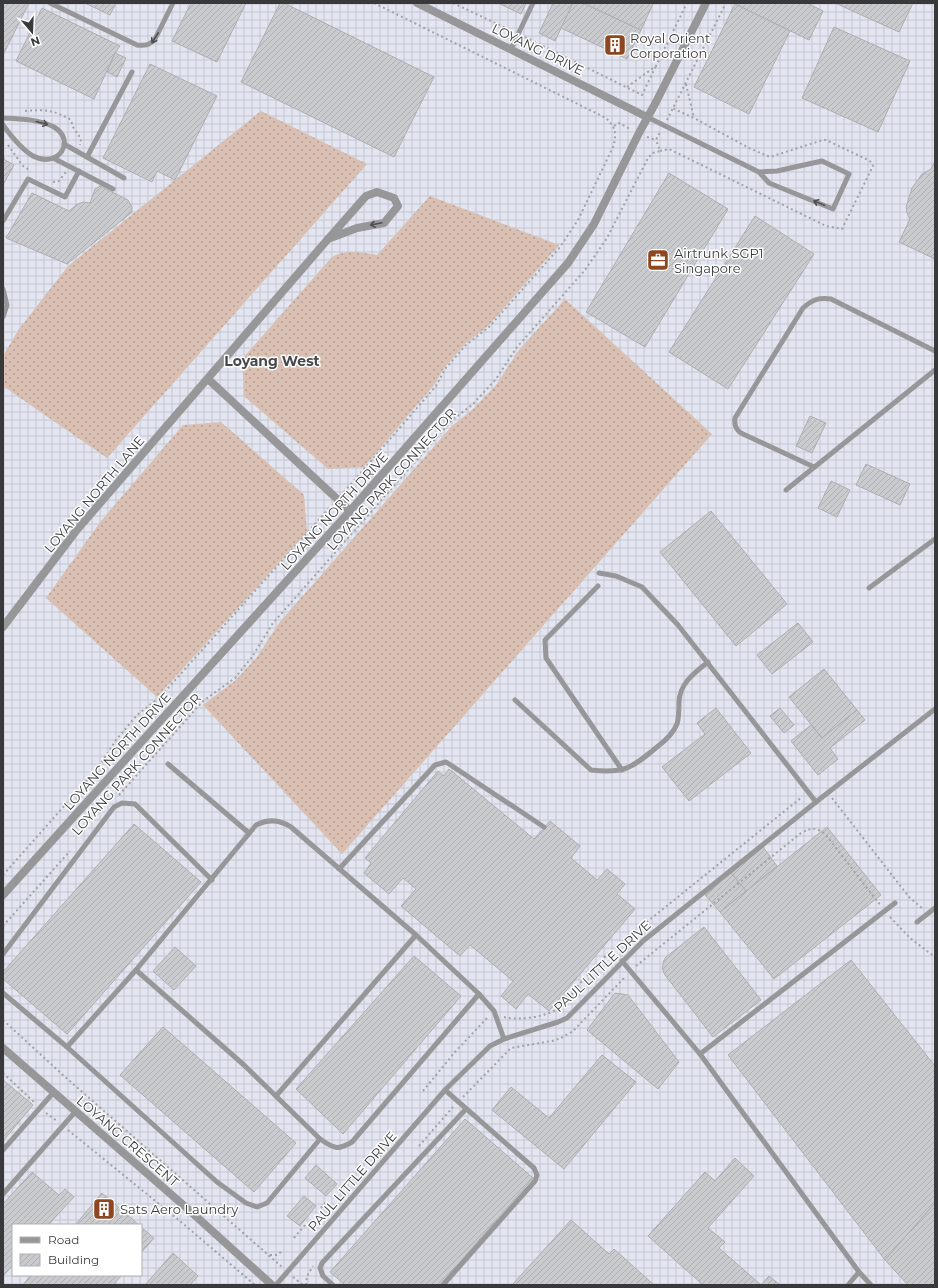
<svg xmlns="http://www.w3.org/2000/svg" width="938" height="1288" viewBox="0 0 938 1288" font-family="Montserrat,sans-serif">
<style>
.industrial{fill:url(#industrial-grid);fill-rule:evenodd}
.grass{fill:url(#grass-dots)}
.building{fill:url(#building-hatch);stroke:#adaeb1}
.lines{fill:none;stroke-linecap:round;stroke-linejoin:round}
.path{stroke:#a2a2a5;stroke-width:2;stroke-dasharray:2 3;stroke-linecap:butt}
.lane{stroke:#979799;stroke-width:5}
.street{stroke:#979799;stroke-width:8}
.oneway{stroke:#505052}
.labels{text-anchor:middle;stroke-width:3;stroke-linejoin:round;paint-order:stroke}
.poi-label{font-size:13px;fill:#39393b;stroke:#fff;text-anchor:start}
.street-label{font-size:13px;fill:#39393b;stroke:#fff}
.neighbourhood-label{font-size:14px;font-weight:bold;fill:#47484b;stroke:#fff}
</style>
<defs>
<pattern id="industrial-grid" width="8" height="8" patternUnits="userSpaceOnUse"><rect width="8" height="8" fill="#e3e6f1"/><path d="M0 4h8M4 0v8" fill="none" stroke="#c4c6d0"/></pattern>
<pattern id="grass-dots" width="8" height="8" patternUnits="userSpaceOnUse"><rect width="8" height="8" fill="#dac0b3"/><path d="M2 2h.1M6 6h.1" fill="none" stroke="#b29d93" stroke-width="1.8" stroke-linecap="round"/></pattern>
<pattern id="building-hatch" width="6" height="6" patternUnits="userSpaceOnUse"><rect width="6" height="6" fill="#cacbce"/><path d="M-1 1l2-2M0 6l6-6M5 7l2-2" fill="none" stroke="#aeafb2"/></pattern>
</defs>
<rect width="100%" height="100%" fill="#f1f2f6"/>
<!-- industrial -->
<path class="industrial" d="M3,3H935V1285H3ZM13,1225H141V1275H13Z"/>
<!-- grass -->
<g class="grass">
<path d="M261,111L367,164L107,458L3,386V356L19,329L68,266Z"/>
<path d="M430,196L559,245L488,326L466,343L444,368L434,385L364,467L328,469L244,396L242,359L331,258C344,248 362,253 377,255Z"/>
<path d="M565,299L712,434L342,854L203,705L236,680L257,657L279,623L452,426L473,409L496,385L519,350Z"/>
<path d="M221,422L304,495L307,532L157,697L46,598L101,521L183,425Z"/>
</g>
<!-- building -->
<g class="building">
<path d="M3,3H29L3,55Z"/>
<path d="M85,3H116L110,15Z"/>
<path d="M191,3H246L217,62L172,41Z"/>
<path d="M280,3H284L434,77L394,157L241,82Z"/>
<path d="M498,3H526L521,14Z"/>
<path d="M553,3H573L555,41L539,33Z"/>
<path d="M573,3H583L641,30L627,59L561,28Z"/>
<path d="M583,3H651L653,4L641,30Z"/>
<path d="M733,3H807L823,11L809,40Z"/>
<path d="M835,3H913L899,32Z"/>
<path d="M735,4L790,31L749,114L694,87Z"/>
<path d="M42,8L120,46L115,53L94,99L16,61Z"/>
<path d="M834,27L910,61L878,132L802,98Z"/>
<path d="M115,53L126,58L117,77L107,72Z"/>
<path d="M150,64L217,96L175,180L157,171L152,182L103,158Z"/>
<path d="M3,155L5,160L14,165L3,185Z"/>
<path d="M935,161V259L899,242L910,219L907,213L906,207L912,188L922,174L931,169Z"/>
<path d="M669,173L728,209L645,347L586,312Z"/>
<path d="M100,186L128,200L132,207L131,213L67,264L6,238L32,193L69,211L76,205L83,202L90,203L95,189Z"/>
<path d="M755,216L814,254L728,389L669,352Z"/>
<path d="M810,416L826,423L812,453L796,446Z"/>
<path d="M866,464L910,484L900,505L856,485Z"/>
<path d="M831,481L850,490L837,517L818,508Z"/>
<path d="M711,511L787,604L736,646L660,552Z"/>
<path d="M798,623L813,642L772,674L757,655Z"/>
<path d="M824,669L857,710L822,738L789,697Z"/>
<path d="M716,708L751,753L689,801L662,767L705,734L697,723Z"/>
<path d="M780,708L794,725L784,733L770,716Z"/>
<path d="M857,710L865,720L830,748L838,759L818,775L791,741L811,725L822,738Z"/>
<path d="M449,769L534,839L550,821L580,846L571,858L597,880L607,869L625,884L617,894L635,909L549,1011L528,994L516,1009L501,996L513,981L470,945L460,956L401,906L416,889L403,878L389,894L364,873L371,863L365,858L438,771L444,776Z"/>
<path d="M134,824L201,882L67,1034L3,979V972Z"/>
<path d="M827,827L881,895L774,979L720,912Z"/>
<path d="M763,847L777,866L746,891L731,873Z"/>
<path d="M731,873L746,891L720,912L705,895Z"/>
<path d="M704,927L761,1000L713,1037L665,975L662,968L664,960L666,957Z"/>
<path d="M175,947L196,966L174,990L153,971Z"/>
<path d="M414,956L461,996L343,1134L296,1089Z"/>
<path d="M851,960L935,1066V1203L885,1260L728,1055Z"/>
<path d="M615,993L628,995L679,1062L658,1089L587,1030Z"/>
<path d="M163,1027L296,1143L254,1192L120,1075Z"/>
<path d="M602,1055L636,1082L564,1169L492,1110L511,1087L549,1118Z"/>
<path d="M3,1080L33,1105L3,1141Z"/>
<path d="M465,1119L533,1178L440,1285H345L330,1272Z"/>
<path d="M735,1158L754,1176L708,1228L725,1242L719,1248L761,1285H703L648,1236L705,1172L715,1181Z"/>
<path d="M316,1165L337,1184L326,1196L305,1178Z"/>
<path d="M32,1172L59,1195L65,1189L74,1197L48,1225H13V1265L3,1276V1204Z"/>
<path d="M102,1193L139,1225H75Z"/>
<path d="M304,1196L316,1206L300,1226L287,1216Z"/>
<path d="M935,1203V1285H908L885,1260Z"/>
<path d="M571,1220L609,1254L614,1249L654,1285H512Z"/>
<path d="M141,1227L154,1238L141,1253Z"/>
<path d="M173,1253L198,1276L190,1285H145Z"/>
<path d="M31,1275H122L113,1285H23Z"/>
<path d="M769,1276L780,1285H761Z"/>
</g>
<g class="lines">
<!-- path -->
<g class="path">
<path d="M453,3L512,31"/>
<path d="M525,37L642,95L656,66"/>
<path d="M686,84L694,118"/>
<path d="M627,87L656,66L687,3"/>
<path d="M25,111C45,109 54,110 71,120L73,127L81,139L80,145"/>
<path d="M667,120L726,3"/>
<path d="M614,126L619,123L630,129"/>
<path d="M647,137L656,140"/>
<path d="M8,145L23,166L31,171"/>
<path d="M660,151L669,149L826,226L842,229L873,166L871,162L866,159L826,140H823L770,157L749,148L694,118L672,108"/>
<path d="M53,182L59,181L66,172"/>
<path d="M344,492L436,386L445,369L466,345L489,327L560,247L578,220L614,145C616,131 616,129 606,118L374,3"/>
<path d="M119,795L203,701L235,678L252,657L273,623L452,420L472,405L496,379L517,347L585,270L607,238L648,158L653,153L660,151L656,140L660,132"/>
<path d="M832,798L909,897L922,908"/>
<path d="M3,875L98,768L116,740L137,715L160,697L331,506"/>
<path d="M890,917L910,938L935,957"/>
<path d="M3,926L70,851"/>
<path d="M636,966L801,833C813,827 816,827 826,835L881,906"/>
<path d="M504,1017C519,1021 546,1017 559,1008C566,1003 572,994 577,987C588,974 599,962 612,950L802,797"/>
<path d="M3,1020L64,1076L282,1267"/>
<path d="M3,1073L35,1103"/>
<path d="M423,1091L455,1052L488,1017"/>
<path d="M463,1097L511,1048L552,1041L561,1038L573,1031L626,976"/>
<path d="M46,1113L57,1121"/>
<path d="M68,1130L180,1221L255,1285"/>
<path d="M419,1146L453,1107"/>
<path d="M321,1208L327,1201"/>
<path d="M294,1238L305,1225"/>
<path d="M270,1255H277L281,1252"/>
<path d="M293,1277L303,1285"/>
<path d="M306,1285L307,1276L313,1266"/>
</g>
<!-- lane -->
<g class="lane">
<path d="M50,3L137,45C145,46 150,45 155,39L173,3"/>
<path d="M511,49L533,3"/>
<path d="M647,117L759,172L769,183L833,209L849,174L822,161L777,171L759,172"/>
<path d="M3,118C19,119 39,119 54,127C77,141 58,169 33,156C21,149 11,136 3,125"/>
<path d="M64,144L124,178"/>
<path d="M87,157L132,72"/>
<path d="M53,158L113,189"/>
<path d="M3,221L28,179L65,197L79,171"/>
<path d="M3,289L7,305L3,317"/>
<path d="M814,467L743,434C736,431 734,426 735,418L803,308C812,300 819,297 831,299L935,351"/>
<path d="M786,490L935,370"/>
<path d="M599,573L616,576L642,587L678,625L816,802"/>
<path d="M598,586L545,640L546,658L622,770"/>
<path d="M869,588L935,539"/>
<path d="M515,700L591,770C624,774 632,768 657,747C665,741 673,734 677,724C679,717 679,711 679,703C679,684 694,673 708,662"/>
<path d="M168,764L249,833"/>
<path d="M339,869L435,765L446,762L544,827"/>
<path d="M917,922L935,908"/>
<path d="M3,954L114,807L122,803L135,804L212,880"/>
<path d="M622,961L700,1054L859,1272L871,1285"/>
<path d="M136,970L244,1065L320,1139C333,1148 337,1151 352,1142L479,994"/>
<path d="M3,993L67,1047L217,1182L246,1203L257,1207L267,1203L320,1139"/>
<path d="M67,1047L136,970L256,825C268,819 279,819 291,827L416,935L479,994L494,1011L504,1039"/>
<path d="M700,1054L895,903"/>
<path d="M276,1096L416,935"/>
<path d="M3,1150L53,1093"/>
<path d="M3,1194L75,1112"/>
<path d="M276,1285L445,1090L490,1046L504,1039L558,1022L567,1018L643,941L816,802L935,709"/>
<path d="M333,1285L323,1276L320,1268L322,1263L466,1109"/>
<path d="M443,1285L535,1181L537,1175L534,1168L445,1090"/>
<path d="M848,1285L859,1272"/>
</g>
<!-- street -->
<g class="street">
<path d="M417,3L647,117"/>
<path d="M208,379L350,511"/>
<path d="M3,627L76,531L328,239L366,196L377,192L394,198L398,206L384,223L357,228L328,239"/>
<path d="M3,895L350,511L568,263L594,224L639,133L656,102L706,3"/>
<path d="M3,1048L189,1210L272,1285"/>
</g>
</g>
<!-- one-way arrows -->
<defs><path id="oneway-shaft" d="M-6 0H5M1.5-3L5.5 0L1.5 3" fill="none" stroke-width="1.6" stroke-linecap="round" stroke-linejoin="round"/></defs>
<g class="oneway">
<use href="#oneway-shaft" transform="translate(155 38) rotate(122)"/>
<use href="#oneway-shaft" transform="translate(42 123) rotate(15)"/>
<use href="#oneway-shaft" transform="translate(819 203) rotate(-158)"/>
<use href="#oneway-shaft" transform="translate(376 224) rotate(168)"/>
</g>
<!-- icons -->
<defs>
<g id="building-square" transform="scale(1.15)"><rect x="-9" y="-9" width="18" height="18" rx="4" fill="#8d4721" stroke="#fff"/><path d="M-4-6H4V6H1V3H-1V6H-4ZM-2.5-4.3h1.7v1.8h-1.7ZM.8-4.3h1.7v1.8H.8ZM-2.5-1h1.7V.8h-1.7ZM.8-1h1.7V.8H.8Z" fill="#fff"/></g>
<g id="office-square" transform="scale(1.15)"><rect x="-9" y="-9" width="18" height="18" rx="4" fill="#8d4721" stroke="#fff"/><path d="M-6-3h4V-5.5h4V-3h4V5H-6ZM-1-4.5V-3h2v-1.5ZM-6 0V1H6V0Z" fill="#fff"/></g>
</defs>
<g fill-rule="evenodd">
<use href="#building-square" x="615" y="45"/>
<use href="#office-square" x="658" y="260"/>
<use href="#building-square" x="104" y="1209"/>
</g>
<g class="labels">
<!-- poi labels -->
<g class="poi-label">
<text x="630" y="43">Royal Orient<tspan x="630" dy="15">Corporation</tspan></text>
<text x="674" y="258">Airtrunk SGP1<tspan x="674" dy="15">Singapore</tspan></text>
<text x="120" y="1214">Sats Aero Laundry</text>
</g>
<!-- street labels -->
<g class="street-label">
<text transform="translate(538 49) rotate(26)" y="5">LOYANG DRIVE</text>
<text transform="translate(391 479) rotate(-48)" y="5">LOYANG PARK CONNECTOR</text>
<text transform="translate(94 494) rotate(-50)" y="5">LOYANG NORTH LANE</text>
<text transform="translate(334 511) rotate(-48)" y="5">LOYANG NORTH DRIVE</text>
<text transform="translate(117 751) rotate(-48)" y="5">LOYANG NORTH DRIVE</text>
<text transform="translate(136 764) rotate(-48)" y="5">LOYANG PARK CONNECTOR</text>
<text transform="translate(602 966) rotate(-43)" y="5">PAUL LITTLE DRIVE</text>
<text transform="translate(128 1141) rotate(41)" y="5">LOYANG CRESCENT</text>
<text transform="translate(352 1181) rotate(-49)" y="5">PAUL LITTLE DRIVE</text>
</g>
<!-- neighbourhood labels -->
<g class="neighbourhood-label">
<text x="272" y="366">Loyang West</text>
</g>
</g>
<!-- border -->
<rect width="938" height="1288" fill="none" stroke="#39393b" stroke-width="8"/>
<!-- legend -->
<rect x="12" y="1224" width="130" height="52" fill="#ffffff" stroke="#b0b0b1"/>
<rect x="20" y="1237" width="20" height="6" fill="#979799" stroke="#b0b0b1"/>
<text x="48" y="1244" font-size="12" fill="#39393b">Road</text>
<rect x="20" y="1254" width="20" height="12" fill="url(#building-hatch)" stroke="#b0b0b1"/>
<text x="48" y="1264" font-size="12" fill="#39393b">Building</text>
<!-- north arrow -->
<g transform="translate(32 32) rotate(161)" stroke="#ffffff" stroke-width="3" paint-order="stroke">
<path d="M0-3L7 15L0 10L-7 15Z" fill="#39393b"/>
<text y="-6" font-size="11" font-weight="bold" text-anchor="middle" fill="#39393b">N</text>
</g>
</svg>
